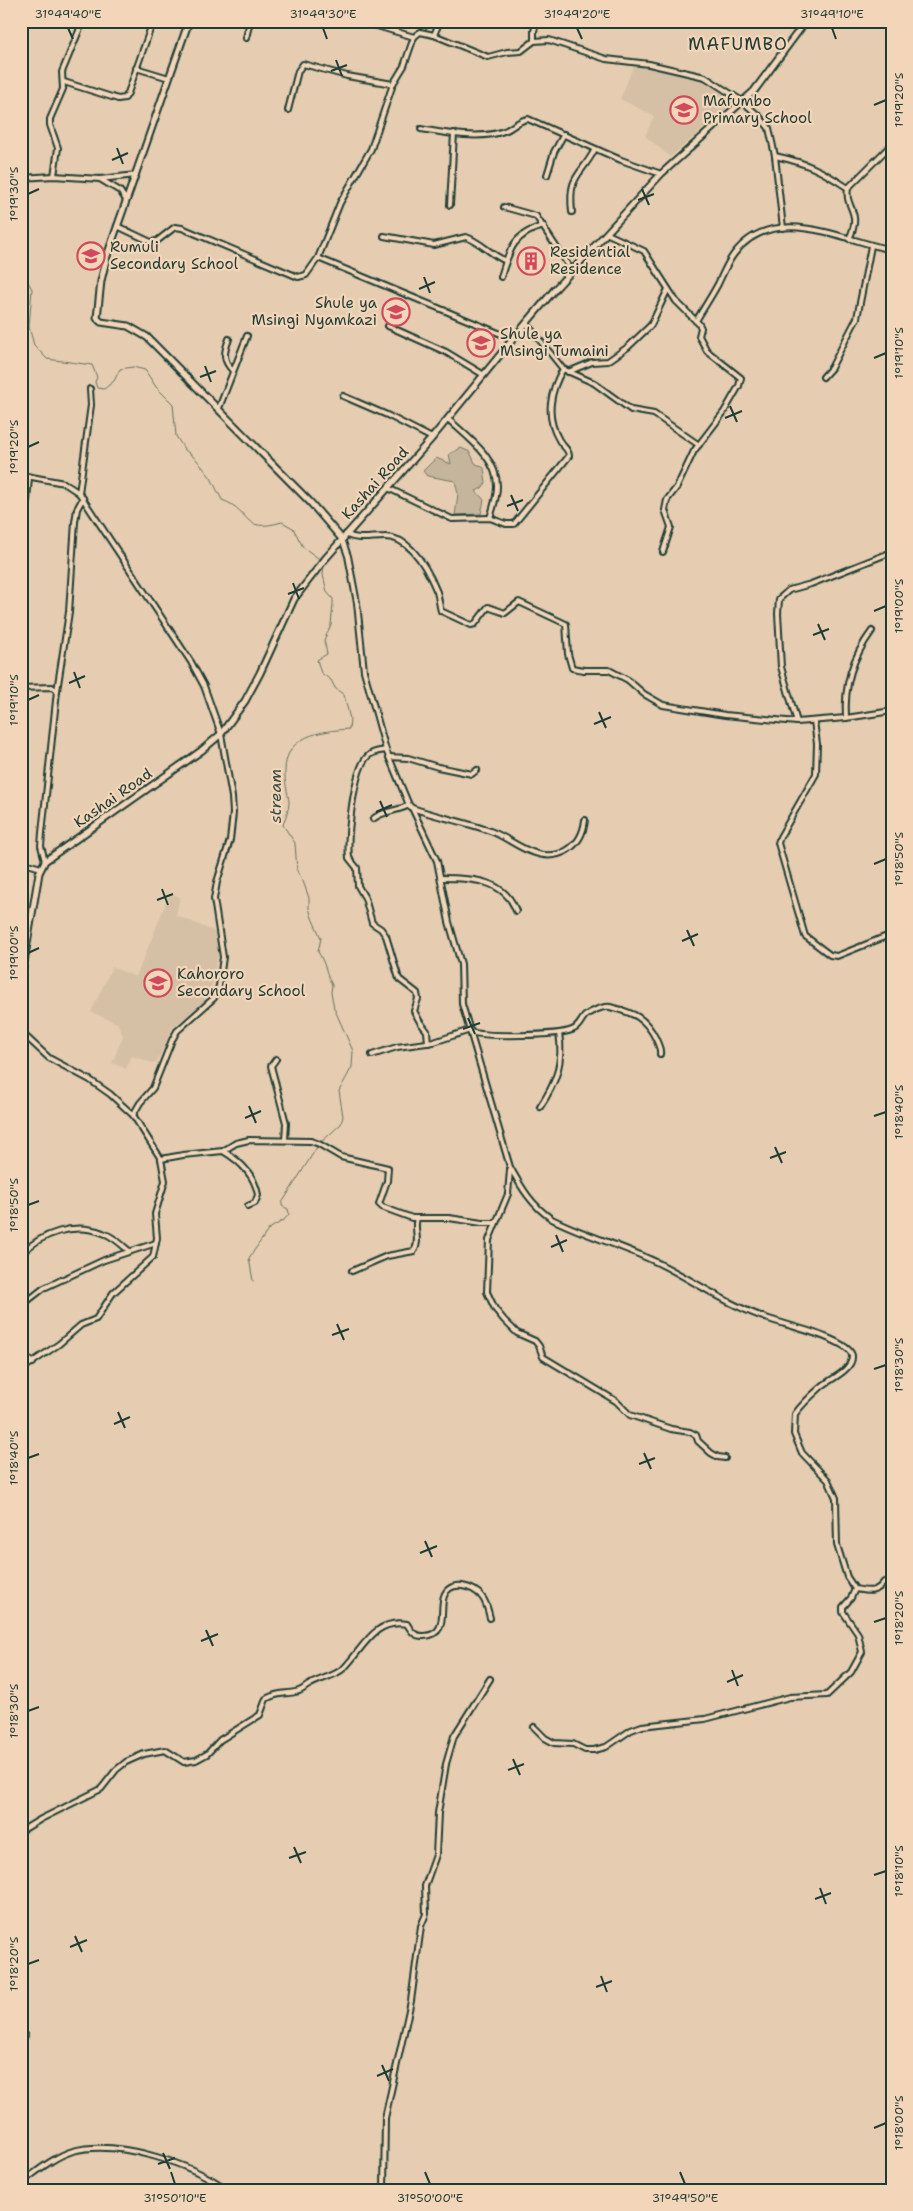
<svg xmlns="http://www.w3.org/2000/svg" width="913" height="2211" viewBox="0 0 913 2211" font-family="'Shantell Sans',sans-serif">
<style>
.built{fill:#d5c0a6}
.green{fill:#c5b59c;stroke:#727968}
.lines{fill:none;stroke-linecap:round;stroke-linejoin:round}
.stream{stroke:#657060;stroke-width:1}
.minor-casing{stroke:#1f3d34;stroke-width:8}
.tertiary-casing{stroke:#1f3d34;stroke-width:9}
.minor{stroke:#f3d6b9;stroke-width:4}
.tertiary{stroke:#f3d6b9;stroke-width:5}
.ticks{fill:none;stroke:#1f3d34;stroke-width:2}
.labels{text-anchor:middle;stroke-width:4.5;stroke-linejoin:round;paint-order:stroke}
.poi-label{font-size:15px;fill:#1f3d34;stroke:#f3d6b9;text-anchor:start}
.street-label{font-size:15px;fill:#1f3d34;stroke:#f3d6b9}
.water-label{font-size:16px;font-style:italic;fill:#364e43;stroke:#f3d6b9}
.quarter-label{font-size:18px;letter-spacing:1px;fill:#1f3d34;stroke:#f3d6b9}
.neatline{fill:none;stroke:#1f3d34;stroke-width:2}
.ticks-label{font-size:12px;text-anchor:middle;fill:#1f3d34}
</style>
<rect width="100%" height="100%" fill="#e6cdb1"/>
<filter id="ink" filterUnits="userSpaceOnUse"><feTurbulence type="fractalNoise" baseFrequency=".02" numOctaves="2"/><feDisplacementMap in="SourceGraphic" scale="10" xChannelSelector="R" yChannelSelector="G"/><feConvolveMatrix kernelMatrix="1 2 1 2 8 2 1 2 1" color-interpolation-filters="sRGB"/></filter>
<g filter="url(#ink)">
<!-- built -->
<g class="built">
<path d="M634,65L681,71L706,77L735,102L670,157L645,136L654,116L620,99Z"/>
<path d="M170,893L180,897L176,915L216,932L219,950L211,988L205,1002L172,1028L156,1064L132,1056L126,1069L112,1063L123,1036L117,1023L91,1012L112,967L136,977Z"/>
</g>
<!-- green -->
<path class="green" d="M461,448L470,452L475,463L484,468L486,483L482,488L476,491L484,500L481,514L455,515L458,494L455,481L427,476L423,471L436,458L451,464L449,454Z"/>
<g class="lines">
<!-- stream -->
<g class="stream">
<path d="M21,242L27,247L24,275L32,289L29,327L34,345L47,359L92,365L97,377L95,382L97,388L104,389L114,381L120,369L133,367L145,370L156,387L173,404L176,436L184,449L196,459L211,478L222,500C253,511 240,534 282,522L293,528L303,547L322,561"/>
<path d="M253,1281L249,1258L269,1229L284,1220L289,1214L288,1209L282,1206V1203L319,1144L341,1124L343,1116L339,1091L352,1067L353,1051L334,1008L331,992L332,985C326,974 325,962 318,952L321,938L312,918L309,908V898L303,881L297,871L295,843L283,825C285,818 289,810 289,802C288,792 284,781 285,771C285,735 321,731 349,729L350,719L344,695L335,688L331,680L321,673L317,660L327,654L324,640L331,625L333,604V599L327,592L323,575L324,564"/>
</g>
<!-- minor casing -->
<g class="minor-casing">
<g id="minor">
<path d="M370,21L377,26L414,37"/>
<path d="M434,35L440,21"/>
<path d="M246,38L250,21"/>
<path d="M534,41V31L537,21"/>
<path d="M136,68L169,78"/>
<path d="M64,82L118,99L125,98L128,93L153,21"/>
<path d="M288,110L298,71L303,64L347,76L393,84"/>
<path d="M421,129C444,133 482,140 504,131C513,128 518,120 528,119L621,160L661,174"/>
<path d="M775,156C807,163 821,170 848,188"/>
<path d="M547,175L554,152L564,134"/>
<path d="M54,176L58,148L50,125V119L63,89L62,72L83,21"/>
<path d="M21,178L54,176L100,179L136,175"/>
<path d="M100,179L120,191L126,200"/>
<path d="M450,205L454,133"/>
<path d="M504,207L536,216L572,271"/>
<path d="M572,212C568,174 580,178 595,149"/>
<path d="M117,226L151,242L157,241L175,227L182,228L291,274L298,277L306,275L318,258L340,203L371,149L393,84L404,66L414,37L420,32L434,35L488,57L507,52L521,51L534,41L549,40L606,59L649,64L705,77L742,101L759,116L769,128L775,156L783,228"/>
<path d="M608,234L644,251L676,301L699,324L701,328L699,336L707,351L741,378L739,386L724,412L694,451L677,487L667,500L665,510L671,527L663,552"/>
<path d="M384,236L434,245L466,237C481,242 491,255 506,261"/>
<path d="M849,239C863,211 844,208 848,188L892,144"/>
<path d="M318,258L513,339"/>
<path d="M501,277C509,250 514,233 544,226"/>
<path d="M696,321C703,309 711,297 718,284C723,274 727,263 734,254C773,202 842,240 892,250"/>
<path d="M526,323L563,369L594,383L631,410L654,414L699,445"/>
<path d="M388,326L446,352L484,375"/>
<path d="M229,339C224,352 222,360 233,371"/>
<path d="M568,372L592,362L608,361L628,347L651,325L668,289"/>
<path d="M823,377L831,368L857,318L871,246"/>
<path d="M343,396L387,415L432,438"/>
<path d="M219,408L247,336"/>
<path d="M448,419C467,437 498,458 497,487C497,497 493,508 490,518"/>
<path d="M21,475L64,483L79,493L191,662L204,686L221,734L232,797L233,813L230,840L217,882L214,899L223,957L219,986L214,998L177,1031L172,1040L153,1088L140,1103L133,1115"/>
<path d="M388,488L452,519L490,518L506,524H514L569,456C569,449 562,446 559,440C545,417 550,391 563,369"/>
<path d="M79,493L91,405L90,389"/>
<path d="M27,501L29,477"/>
<path d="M346,534C357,541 371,537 384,537C411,536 428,570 437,592C439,598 439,605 441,611L471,625L475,624L488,607L505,613L519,602L566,624L568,654L572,668L584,670H609L628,680L644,694L663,705L725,715L797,722L846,718L892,711"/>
<path d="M342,539L348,556L357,603L364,671L386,750L409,805L412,808L437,861L449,922L461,964L462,1004L510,1167C521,1187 532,1206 552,1219C588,1237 628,1247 664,1266C699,1284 733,1308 772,1320C786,1325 851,1340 852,1356C853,1370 830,1379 821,1387C812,1395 802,1404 795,1414L794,1434L802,1453L828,1480L836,1498L837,1545L847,1577L855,1589C867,1591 876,1594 884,1582H892"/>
<path d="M21,688L52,687L57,691L42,833L41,846L45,861"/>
<path d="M57,691L69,612L75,522L77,509L83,498"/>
<path d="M846,718C844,685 852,658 872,631"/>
<path d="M814,721L817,744L816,774L780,837L778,843L805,936L830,955L837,956L892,934"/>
<path d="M797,722L781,667L778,614L779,599L789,590L811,584L892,552"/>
<path d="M386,750C380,751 373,751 368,756C353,769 347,839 349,858L357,868L358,886L365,898L372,923L381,929L386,936L399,979L417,993L418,999L414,1011L420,1022L427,1031L428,1043"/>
<path d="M389,757L408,758L438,767L472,774L477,770"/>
<path d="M412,808C438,817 465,822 490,831C505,836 517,847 532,852C558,862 582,848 585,820"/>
<path d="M373,819C383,810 397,812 409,805"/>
<path d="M21,862L41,868"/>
<path d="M441,878C470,878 505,879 516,911"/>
<path d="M21,1032L49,1058L90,1080L110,1094L133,1115L161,1159L165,1181L155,1214L157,1238L153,1257L113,1293L96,1319L81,1325L59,1344L21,1370"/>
<path d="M470,1032C487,1037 557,1036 572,1030C580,1027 580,1021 585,1016C591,1011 603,1006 610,1007C634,1013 645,1017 656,1039C658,1045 661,1048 660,1054"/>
<path d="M372,1055L397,1047L434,1042L470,1030"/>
<path d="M276,1059L271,1066L286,1123L285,1140"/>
<path d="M540,1107C556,1083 564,1062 559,1033"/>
<path d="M223,1151C240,1161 255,1176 258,1195L255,1203L248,1206"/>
<path d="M161,1159L183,1155L223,1151L236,1143L249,1140L311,1141L319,1144L341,1157L388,1168L387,1181L379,1204L382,1207L412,1218H449L482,1223H495"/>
<path d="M510,1170L508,1194L489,1240L487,1292L495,1309L504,1320L517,1333L535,1341L539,1346L543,1357L616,1401L630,1415L671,1429L690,1432L696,1435L698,1441L711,1453L718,1457L725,1458"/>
<path d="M21,1254C42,1233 74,1222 103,1233C113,1236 121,1244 129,1251"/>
<path d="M352,1271L387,1256L414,1251C421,1241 413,1229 417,1218"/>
<path d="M21,1306L44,1288L104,1260L156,1243"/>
<path d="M21,1351L33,1363"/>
<path d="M534,1727L545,1738L554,1743L573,1744L585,1750H594L606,1747L631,1730L642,1726L705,1719L790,1697L827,1695L851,1672L862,1652L858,1634L843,1612V1607L851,1598L855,1589"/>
<path d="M21,1831L41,1819L101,1789L116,1770L126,1762L144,1754L165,1750L184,1762L196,1760L207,1754L220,1740L260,1715L266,1699C279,1691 287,1695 299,1691C303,1690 306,1686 309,1685C320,1678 334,1677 344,1668C363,1649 374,1618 407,1624C411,1631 415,1637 424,1636C449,1635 439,1610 444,1596C450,1579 474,1586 482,1597C487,1603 488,1611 490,1618"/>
<path d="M21,2038L25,2036"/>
<path d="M21,2183C36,2172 55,2156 73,2151C118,2139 192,2164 228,2190"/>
<path d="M384,2190L385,2118L411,2001L421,1926L426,1914L425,1886L436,1855L438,1813L446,1764L454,1736L490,1679"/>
</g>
</g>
<!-- tertiary casing -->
<g class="tertiary-casing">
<g id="tertiary">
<path d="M189,21L107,256L101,281L97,318L101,322L128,326L147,337L310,502L342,539"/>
<path d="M21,979L39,873L45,861L201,751L221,734L245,701L260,673L294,599L325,559L432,438L513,339L556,288L661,174L754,91L806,21"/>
</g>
</g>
<!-- minor -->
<use href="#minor" class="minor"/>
<!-- tertiary -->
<use href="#tertiary" class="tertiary"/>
</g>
</g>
<!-- ticks -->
<path class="ticks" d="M68,28L73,39M323,28L327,39M577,28L582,39M832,28L836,39M336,60L342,76M331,71L347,65M874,105L886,100M117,148L123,164M112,160L128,153M642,189L649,205M28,194L39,189M638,200L654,194M424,277L430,293M419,289L435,282M874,358L886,353M205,366L211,382M200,377L216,371M730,406L737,422M725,418L742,411M28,447L39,442M511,495L518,511M507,506L523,500M293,583L299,599M288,594L304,588M874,611L886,606M818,624L825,640M813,635L829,629M74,672L80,688M69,683L85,676M28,700L39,695M599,712L606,728M594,724L611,717M380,801L387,817M376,812L392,805M874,864L886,859M162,889L168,905M157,900L173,894M687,930L694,946M682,941L698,934M28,953L39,948M468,1018L475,1034M463,1029L480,1023M249,1106L256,1123M874,1116L886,1112M245,1118L261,1111M775,1147L782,1163M770,1158L786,1152M28,1205L39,1201M556,1235L563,1252M551,1247L567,1240M337,1324L344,1340M332,1335L349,1329M874,1369L886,1365M118,1412L125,1428M114,1424L130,1417M644,1453L651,1469M28,1458L39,1454M639,1464L655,1458M425,1541L432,1557M420,1553L437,1546M874,1622L886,1618M206,1630L213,1646M201,1641L218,1634M732,1670L738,1686M727,1682L743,1675M28,1711L39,1707M513,1759L520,1775M508,1770L524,1764M294,1847L301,1863M289,1858L306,1852M874,1875L886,1871M820,1888L826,1904M815,1899L831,1893M75,1936L82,1952M70,1947L87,1940M28,1964L39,1960M601,1976L607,1992M596,1987L612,1981M382,2065L389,2081M377,2076L393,2069M874,2128L886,2123M163,2153L170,2169M158,2164L175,2158M171,2172L175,2184M425,2172L430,2184M680,2172L685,2184"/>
<!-- icons -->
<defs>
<g id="school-ring" transform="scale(1.4375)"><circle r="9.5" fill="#f3d6b9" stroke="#d1495b" stroke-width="1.5"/><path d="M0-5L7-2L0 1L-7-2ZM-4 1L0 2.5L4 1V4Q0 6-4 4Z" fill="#d1495b"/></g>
<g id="building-ring" transform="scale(1.4375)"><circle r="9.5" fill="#f3d6b9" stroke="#d1495b" stroke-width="1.5"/><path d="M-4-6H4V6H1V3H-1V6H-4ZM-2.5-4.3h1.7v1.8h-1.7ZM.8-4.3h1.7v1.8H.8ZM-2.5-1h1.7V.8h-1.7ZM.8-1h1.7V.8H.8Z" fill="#d1495b"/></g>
</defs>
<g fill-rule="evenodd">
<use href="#school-ring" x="684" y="110"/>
<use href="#school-ring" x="91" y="256"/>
<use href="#building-ring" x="531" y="261"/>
<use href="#school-ring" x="396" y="312"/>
<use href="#school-ring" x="481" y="343"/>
<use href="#school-ring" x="158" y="983"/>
</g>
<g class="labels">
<!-- poi labels -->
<g class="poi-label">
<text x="703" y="106">Mafumbo<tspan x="703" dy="17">Primary School</tspan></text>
<text x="110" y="252">Rumuli<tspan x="110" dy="17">Secondary School</tspan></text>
<text x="550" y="257">Residential<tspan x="550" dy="17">Residence</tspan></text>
<text x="377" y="308" text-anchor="end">Shule ya<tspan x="377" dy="17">Msingi Nyamkazi</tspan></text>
<text x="500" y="339">Shule ya<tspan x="500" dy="17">Msingi Tumaini</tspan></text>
<text x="177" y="979">Kahororo<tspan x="177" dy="17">Secondary School</tspan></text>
</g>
<!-- street labels -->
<g class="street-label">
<text transform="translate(375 483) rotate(-48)" y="5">Kashai Road</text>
<text transform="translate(113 798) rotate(-35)" y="5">Kashai Road</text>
</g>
<!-- water labels -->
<g class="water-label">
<text transform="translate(275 796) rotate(-90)" y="6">stream</text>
</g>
<!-- quarter labels -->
<g class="quarter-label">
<text x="738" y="50">MAFUMBO</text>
</g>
</g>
<!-- margin -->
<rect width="913" height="2211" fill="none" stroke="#f3d6b9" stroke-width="55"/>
<rect x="28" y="28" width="858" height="2156" class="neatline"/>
<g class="ticks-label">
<text x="68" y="18">31°49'40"E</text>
<text x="323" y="18">31°49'30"E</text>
<text x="577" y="18">31°49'20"E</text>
<text x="832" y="18">31°49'10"E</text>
<text transform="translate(899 100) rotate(-90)" y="4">1°19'20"S</text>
<text transform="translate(14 194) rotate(-90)" y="4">1°19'30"S</text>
<text transform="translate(899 353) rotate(-90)" y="4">1°19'10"S</text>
<text transform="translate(14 447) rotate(-90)" y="4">1°19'20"S</text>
<text transform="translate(899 606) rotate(-90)" y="4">1°19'00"S</text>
<text transform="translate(14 700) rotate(-90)" y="4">1°19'10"S</text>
<text transform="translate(899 859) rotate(-90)" y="4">1°18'50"S</text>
<text transform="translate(14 953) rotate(-90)" y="4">1°19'00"S</text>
<text transform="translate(899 1112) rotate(-90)" y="4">1°18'40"S</text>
<text transform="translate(14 1205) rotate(-90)" y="4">1°18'50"S</text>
<text transform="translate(899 1365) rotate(-90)" y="4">1°18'30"S</text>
<text transform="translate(14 1458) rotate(-90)" y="4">1°18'40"S</text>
<text transform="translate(899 1618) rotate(-90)" y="4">1°18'20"S</text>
<text transform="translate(14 1711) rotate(-90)" y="4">1°18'30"S</text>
<text transform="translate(899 1871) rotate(-90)" y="4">1°18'10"S</text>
<text transform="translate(14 1964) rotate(-90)" y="4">1°18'20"S</text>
<text transform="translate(899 2123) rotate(-90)" y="4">1°18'00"S</text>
<text x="175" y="2202">31°50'10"E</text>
<text x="430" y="2202">31°50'00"E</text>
<text x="685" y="2202">31°49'50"E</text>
</g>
</svg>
